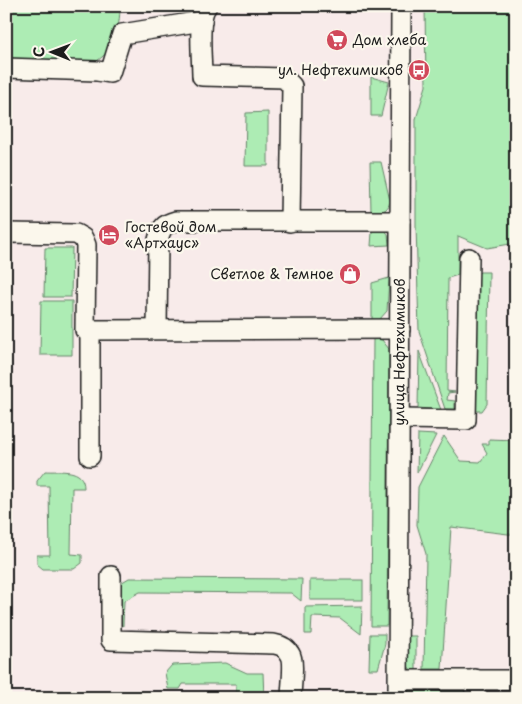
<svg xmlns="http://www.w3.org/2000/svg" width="522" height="704" viewBox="0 0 522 704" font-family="'Playpen Sans',sans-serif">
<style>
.green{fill:#adecb4;stroke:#648468}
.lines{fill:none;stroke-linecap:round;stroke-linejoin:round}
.minor-casing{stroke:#1c1c1c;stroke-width:22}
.minor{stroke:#fbf7ec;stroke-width:19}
.labels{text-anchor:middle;stroke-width:4.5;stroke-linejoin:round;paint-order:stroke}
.poi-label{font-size:14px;fill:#1c1c1c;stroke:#fbf7ec;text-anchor:start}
.street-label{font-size:14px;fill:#1c1c1c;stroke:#fbf7ec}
</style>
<rect width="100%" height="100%" fill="#f8ebea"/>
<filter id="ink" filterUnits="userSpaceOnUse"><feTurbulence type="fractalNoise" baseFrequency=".02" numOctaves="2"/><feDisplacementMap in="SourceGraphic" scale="10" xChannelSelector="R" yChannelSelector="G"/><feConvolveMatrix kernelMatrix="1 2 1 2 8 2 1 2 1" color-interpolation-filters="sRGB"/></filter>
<g filter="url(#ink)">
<!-- green -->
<g class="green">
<path d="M6,6H120C120,28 114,53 93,63C86,67 19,63 6,63Z"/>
<path d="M425,6H516V243L487,248L458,236V275L448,278L447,391L455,392L448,393L447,400L455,401V409H445L419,331L416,225V119L426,86Z"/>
<path d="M371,77L389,82L381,116H371Z"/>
<path d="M268,112V166H245L246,113Z"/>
<path d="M370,162H381L390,201C388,212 381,212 371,212Z"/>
<path d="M375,229H384L388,234L389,245L371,246L372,232Z"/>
<path d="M45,248H72L71,297H44Z"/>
<path d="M480,272H489L487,404L482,411H471L473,279Z"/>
<path d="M389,278L387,311L379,320L372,321V283Z"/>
<path d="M41,301H72V355H40Z"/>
<path d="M373,338L382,340L389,349L387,626H371Z"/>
<path d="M419,351L441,410L418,408Z"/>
<path d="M418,434L436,435L417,473Z"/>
<path d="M444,436L461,461L480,462L487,453L482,444H489V439L516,440V535L451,527L442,669H424L426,554L417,525L418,487Z"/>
<path d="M45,471C60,472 84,467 84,488H72L71,554L82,555V563L74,569H43L37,564V555H50L49,486H37V481Z"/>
<path d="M129,578L302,579L301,601L291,593L140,592L124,601L123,626H115L119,584Z"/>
<rect x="310" y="580" width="53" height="20"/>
<path d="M362,606L361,634L340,618L312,617L311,634H305V607Z"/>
<path d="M370,634H385V644L378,669H369Z"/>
<path d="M405,636H416V671L411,670L405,662Z"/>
<path d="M225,663L247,673H263L264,698H236V684H183L180,689H168L165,673L172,665Z"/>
<path d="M408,688L465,689L467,698H405Z"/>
</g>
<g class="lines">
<!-- minor casing -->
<g class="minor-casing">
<g id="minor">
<path d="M207,6C197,18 202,59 202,76L284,78L292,86L290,222"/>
<path d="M6,68L97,71L110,73L122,34L202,21"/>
<path d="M6,233L76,234L83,238L86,245L85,330L400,329"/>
<path d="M157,329L158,240C161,228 164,224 176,221H400"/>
<path d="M90,330V456"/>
<path d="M400,419L466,420L469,258"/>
<path d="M111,576V640L274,644C280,645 287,648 290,654C295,661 291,688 291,698"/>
<path d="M399,680H516"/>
<path id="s1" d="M398,698L401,6"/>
<path d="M475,698V679"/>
</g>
</g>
<!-- minor -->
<use href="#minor" class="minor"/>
</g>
</g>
<!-- icons -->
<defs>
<g id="supermarket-disc" transform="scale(1.125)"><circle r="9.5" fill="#d1495b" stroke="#fbf7ec"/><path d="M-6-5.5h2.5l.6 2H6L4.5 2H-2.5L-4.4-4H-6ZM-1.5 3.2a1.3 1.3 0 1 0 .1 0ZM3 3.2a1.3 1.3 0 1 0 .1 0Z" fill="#fff"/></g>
<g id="bus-disc" transform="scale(1.125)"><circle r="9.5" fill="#d1495b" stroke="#fbf7ec"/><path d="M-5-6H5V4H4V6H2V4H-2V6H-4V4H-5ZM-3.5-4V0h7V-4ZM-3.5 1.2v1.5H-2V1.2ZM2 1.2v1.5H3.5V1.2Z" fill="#fff"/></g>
<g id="hotel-disc" transform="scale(1.125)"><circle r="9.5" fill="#d1495b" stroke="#fbf7ec"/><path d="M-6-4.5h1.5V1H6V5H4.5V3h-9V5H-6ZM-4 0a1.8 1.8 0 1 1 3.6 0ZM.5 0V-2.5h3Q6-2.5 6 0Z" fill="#fff"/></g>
<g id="shop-disc" transform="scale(1.125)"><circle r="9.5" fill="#d1495b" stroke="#fbf7ec"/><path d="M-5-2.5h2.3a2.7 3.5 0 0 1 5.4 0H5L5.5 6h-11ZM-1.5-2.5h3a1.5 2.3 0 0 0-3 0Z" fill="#fff"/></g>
</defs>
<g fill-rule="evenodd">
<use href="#supermarket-disc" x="337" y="40"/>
<use href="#bus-disc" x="419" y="70"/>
<use href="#hotel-disc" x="109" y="235"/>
<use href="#shop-disc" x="350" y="274"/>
</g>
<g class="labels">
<!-- poi labels -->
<g class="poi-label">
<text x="353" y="45">Дом хлеба</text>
<text x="403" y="75" text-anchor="end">ул. Нефтехимиков</text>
<text x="125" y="232">Гостевой дом<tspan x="125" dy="16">«Артхаус»</tspan></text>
<text x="334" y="279" text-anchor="end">Светлое &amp; Темное</text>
</g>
<!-- street labels -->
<g class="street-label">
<text dy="5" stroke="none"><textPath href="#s1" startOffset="346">улица Нефтехимиков</textPath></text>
</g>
</g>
<!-- margin -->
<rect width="522" height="704" fill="none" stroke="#fbf7ec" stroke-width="25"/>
<rect x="12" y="12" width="497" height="679" fill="none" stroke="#1c1c1c" stroke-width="2" filter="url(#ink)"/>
<!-- north arrow -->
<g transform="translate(52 52) rotate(271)" stroke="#fbf7ec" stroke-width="4" paint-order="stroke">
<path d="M0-4L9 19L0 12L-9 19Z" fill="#1c1c1c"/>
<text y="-8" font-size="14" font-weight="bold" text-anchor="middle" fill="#1c1c1c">С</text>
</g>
</svg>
